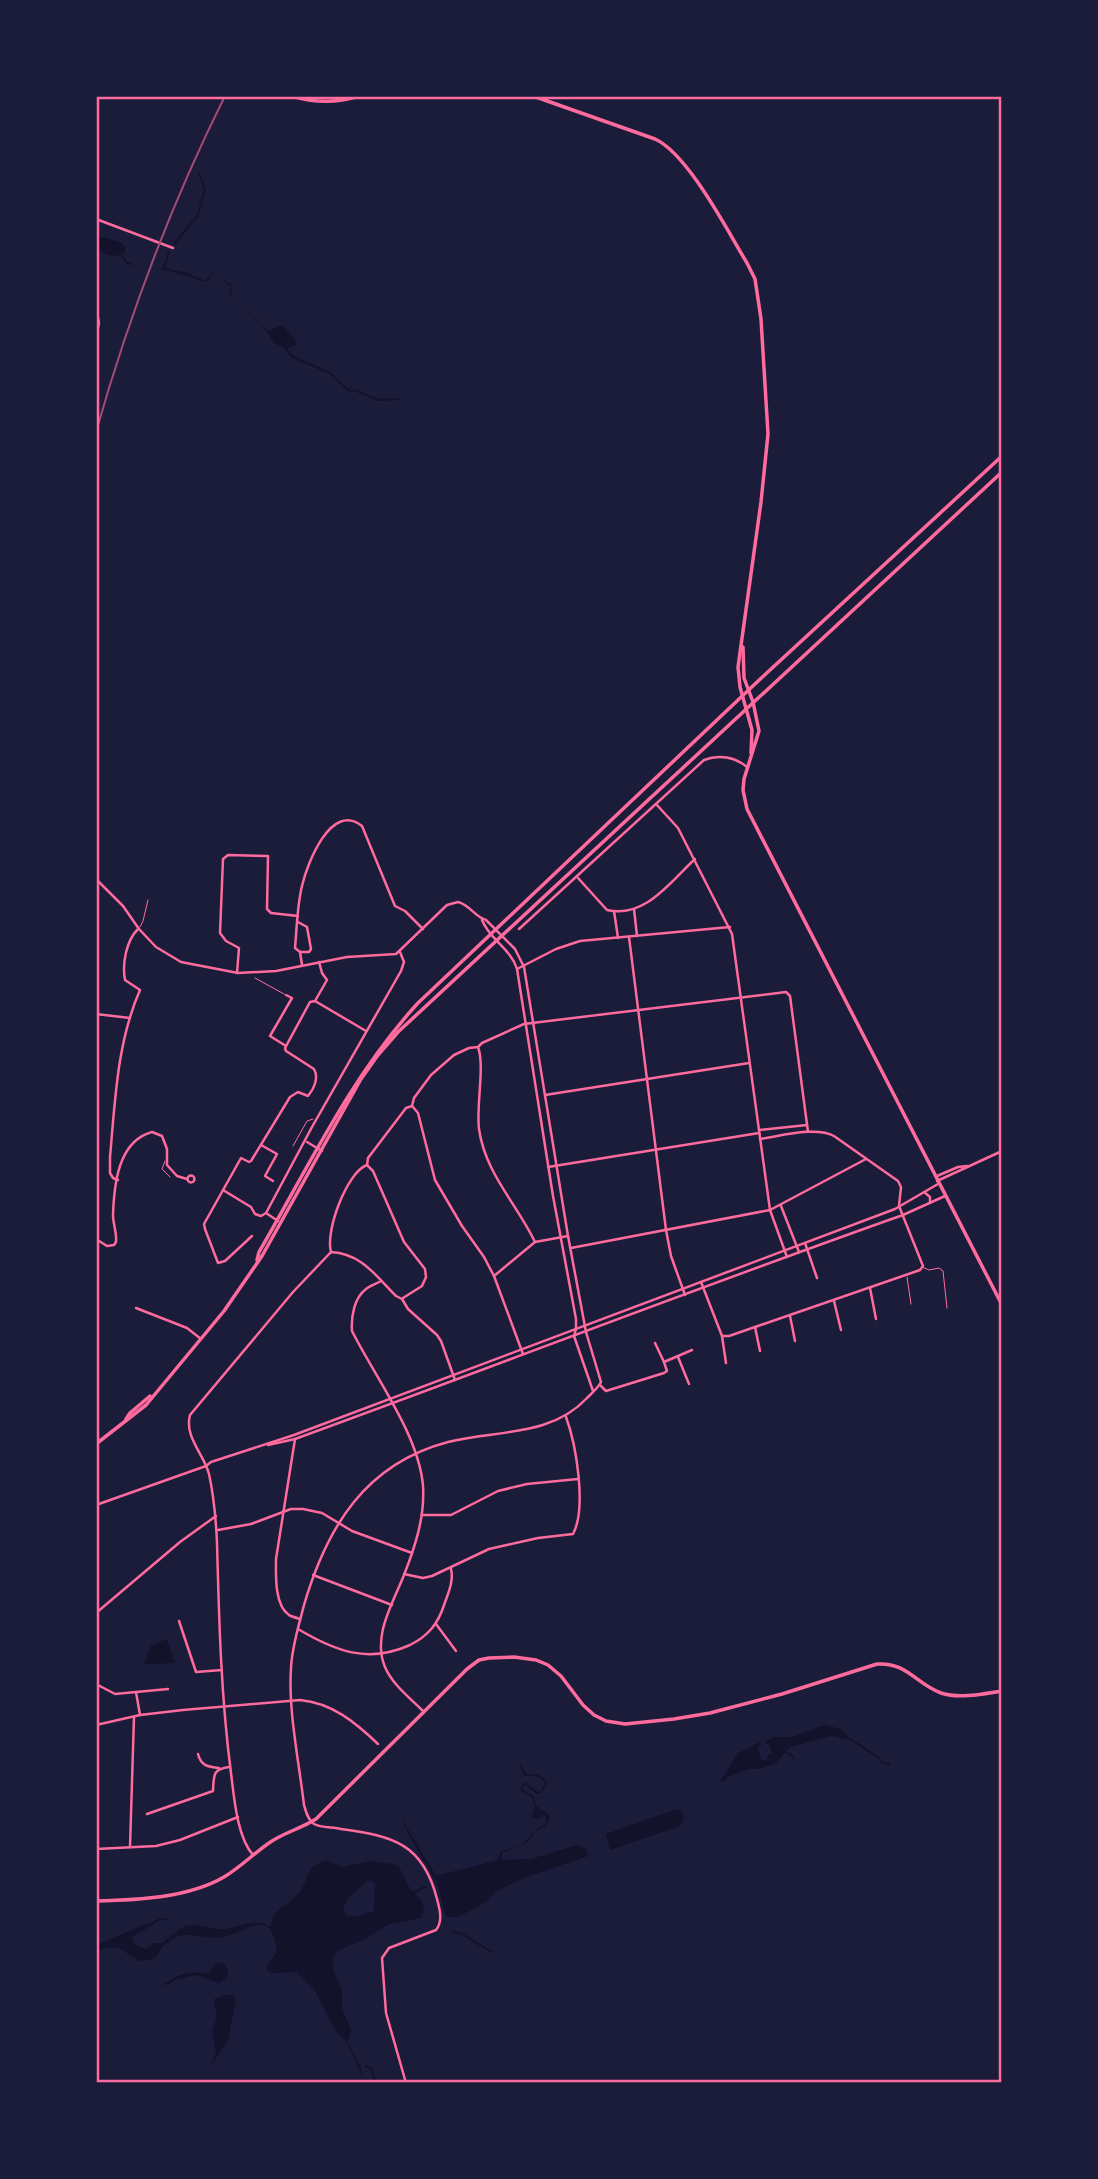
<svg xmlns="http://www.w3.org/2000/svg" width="1098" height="2179" viewBox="0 0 1098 2179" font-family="'Archivo Narrow',sans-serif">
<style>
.water{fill:#12122b;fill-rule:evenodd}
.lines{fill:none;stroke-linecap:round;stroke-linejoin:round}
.stream{stroke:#12122b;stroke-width:2}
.service{stroke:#ff6b9d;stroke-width:1}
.minor{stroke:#ff6b9d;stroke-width:2.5}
.tertiary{stroke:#ff6b9d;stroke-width:2.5}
.secondary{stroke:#ff6b9d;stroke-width:3.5}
.primary{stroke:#ff6b9d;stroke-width:3.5}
.rail{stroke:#a44b75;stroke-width:2}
.neatline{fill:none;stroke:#ff6b9d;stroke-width:2.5}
</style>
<rect width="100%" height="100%" fill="#1b1b3a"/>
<!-- water -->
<g class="water">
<path d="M96,236L121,242L125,247V252L116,256L108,255L96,249Z"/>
<path d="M169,269L185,272L206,281L212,272L233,286V289L230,293L233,298L264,326L268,331L282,325L296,340V345L286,349L274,343L263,326L230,295L229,293L232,287L215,274H212L210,280L206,282L169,271Z"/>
<path d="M167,1639L175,1663L144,1664L150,1646Z"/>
<path d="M825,1725L841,1729L851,1740L831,1736L790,1747L775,1764L758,1769H748L728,1777L722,1783L720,1781L738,1753L760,1742L762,1745L758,1746L761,1760H766L768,1755L772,1754L769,1743L765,1744L767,1740L775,1737H792Z"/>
<path d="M535,1805L549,1815L550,1818L546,1826L535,1832L527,1843L502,1853V1860L531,1859L578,1845L586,1848L588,1856L518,1880L496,1892L486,1902L458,1917H446L437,1883L410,1837L402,1819L436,1876L498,1860L501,1852L523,1844L534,1832L547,1822L545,1815L537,1820L532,1817Z"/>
<path d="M677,1809L681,1811L684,1818L680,1826L610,1850L606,1834Z"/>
<path d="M325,1860L342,1867L370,1861L394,1864L399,1867L410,1889L421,1900L424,1907L421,1918L389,1924L365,1939L337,1951L333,1957V1970L342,1991V2008L351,2031L348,2042L361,2068L362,2076L347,2042L336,2032L315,1991L296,1972L273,1973L266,1970L267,1966L277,1952C271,1901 245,1936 216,1938C203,1939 191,1932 178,1936L175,1933C180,1929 183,1926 190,1925C201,1924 212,1930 223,1929C239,1928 258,1916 270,1927C276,1904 286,1909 299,1893C305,1885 307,1876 312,1867ZM367,1881H372L375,1884L374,1911L355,1917L346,1915L343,1909L347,1899Z"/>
<path d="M159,1919V1921L132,1937L135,1945L146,1949L154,1943H162L174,1933L177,1937L163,1946L157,1956L149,1960L139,1961L119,1948L112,1947L96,1950V1945Z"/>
<path d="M219,1962L224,1964L228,1970L227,1978L219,1983L196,1975L170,1981C181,1971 195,1972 209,1974L215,1964Z"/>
<path d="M227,1995H234L236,1999L228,2040L211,2066L216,2052L212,2032L217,2017L214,1999Z"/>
</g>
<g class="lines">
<!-- stream -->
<g class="stream">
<path d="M174,244L198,215L205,189L199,173"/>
<path d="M122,256L127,263L131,264"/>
<path d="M164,268L169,252"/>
<path d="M163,269L170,270"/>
<path d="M286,349L293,357L330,373L348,390L357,391L378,400L398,399"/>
<path d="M850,1739L879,1758L883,1763L889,1764"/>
<path d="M783,1752L790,1754L794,1758"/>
<path d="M521,1766L525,1775C534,1775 543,1774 546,1784L541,1792L537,1793L525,1783L521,1790L533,1797L535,1805"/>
<path d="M412,1893L425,1887"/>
<path d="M159,1919H166"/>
<path d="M452,1932L462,1934L492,1952"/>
<path d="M164,1984L173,1981"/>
<path d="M366,2066L371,2068L376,2083"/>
</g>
<!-- service -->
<g class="service">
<path d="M140,927L143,921L148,900"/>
<path d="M255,978L284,994"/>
<path d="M293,1146L307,1121L313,1119"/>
<path d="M165,1161L162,1169L170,1177"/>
<path d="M922,1267L929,1270L939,1268L943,1271L947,1308"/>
<path d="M907,1277L911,1304"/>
</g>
<!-- minor -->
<g class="minor">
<path d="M96,219L173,248"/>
<path d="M96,308L99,323L96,337"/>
<path d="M656,804L678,828L732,934L770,1210L787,1257"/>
<path d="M578,878L607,910C645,919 671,881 695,859"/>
<path d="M634,909L637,936"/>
<path d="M614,911L618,938"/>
<path d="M298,922L307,927L311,949L309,952H300"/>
<path d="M519,929L704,760C719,754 735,757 747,767"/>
<path d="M629,937L666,1230L671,1256L685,1295"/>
<path d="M302,965L300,952L295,948C297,927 297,906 302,886C307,864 331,801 362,826L395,906L405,911L423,929"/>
<path d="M517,969L556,949L580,941L730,927"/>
<path d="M237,973L239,948L226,941L220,933L223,859L228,855L268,856L267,909L271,913L298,916"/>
<path d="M286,995L292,998L270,1036L286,1046"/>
<path d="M315,1001L366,1031"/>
<path d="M96,1014L130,1018"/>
<path d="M478,1047C485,1066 476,1106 479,1129C485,1173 517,1204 535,1242"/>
<path d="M545,1095L749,1063"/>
<path d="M413,1107L418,1113L435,1180L462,1226L484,1257L494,1276L523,1354"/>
<path d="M759,1130L807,1125"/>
<path d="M307,1142L322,1151"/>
<path d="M261,1145L277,1154L265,1176L273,1181"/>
<path d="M367,1165L373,1171L404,1242L425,1269L426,1277L422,1286L403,1298"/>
<path d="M548,1167L759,1133"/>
<circle cx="191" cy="1179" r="3.5"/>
<path d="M937,1176L958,1167L967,1166"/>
<path d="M118,1180L113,1178L110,1173V1157C115,1102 117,1042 140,990L125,980C122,964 126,941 138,929"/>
<path d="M937,1181L1002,1151"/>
<path d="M223,1190L251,1207L255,1214L261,1216L266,1213L278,1221"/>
<path d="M924,1192L930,1197V1203"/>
<path d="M781,1206L799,1252"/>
<path d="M266,1213L312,1127L401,971L404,962L400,952"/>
<path d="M252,1236L225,1261L218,1263L205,1229L204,1224L241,1158L249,1162L251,1161L290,1097L298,1092L308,1096C314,1089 319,1078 314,1069L286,1051L285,1048L310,1002L315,1001L327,980L322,973L319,962"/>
<path d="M96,1239L107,1246L114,1245L116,1242C117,1233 113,1224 113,1215C114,1185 118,1141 152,1132L162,1136L167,1149V1165L177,1176L187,1179"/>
<path d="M805,1243L817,1278"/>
<path d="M571,1248L770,1210L866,1159"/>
<path d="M331,1252C325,1231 347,1172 367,1165L368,1158L406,1108L412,1106L414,1098L431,1075L454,1055L469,1048L478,1047L482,1043L524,1024L786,992L790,996L808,1132"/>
<path d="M494,1276L535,1242L568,1236"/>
<path d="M381,1281C376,1284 370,1286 366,1289C354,1298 351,1317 352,1331C375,1377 419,1435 423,1486C425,1517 415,1547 404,1575C393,1603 372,1636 385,1667C392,1684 410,1698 423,1711"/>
<path d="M701,1282L722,1336L726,1363"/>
<path d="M870,1288L876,1319"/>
<path d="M834,1301L841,1330"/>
<path d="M136,1308L187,1328L201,1339"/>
<path d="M790,1316L795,1341"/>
<path d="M755,1327L760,1351"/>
<path d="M574,1336L593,1391"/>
<path d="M722,1336H729L920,1270L923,1266L899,1206L901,1187L898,1181L834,1136C816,1126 781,1136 760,1139"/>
<path d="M655,1343L664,1362"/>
<path d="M678,1357L689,1384"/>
<path d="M600,1385L606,1391L664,1373L667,1371L664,1362L692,1350"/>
<path d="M295,1439L276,1559C276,1574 274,1605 289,1615C290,1616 300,1619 300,1619"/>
<path d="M96,1505L206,1466"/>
<path d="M422,1515H451L498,1491L527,1484L578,1479"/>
<path d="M218,1530L251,1524L291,1509H303L322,1513L352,1531L412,1553"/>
<path d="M404,1574L423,1578L432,1576L489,1549L538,1538L573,1534C587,1508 576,1444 566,1417"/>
<path d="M313,1575L392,1605"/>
<path d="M96,1613L180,1542L216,1516"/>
<path d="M179,1621L196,1672L222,1670"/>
<path d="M436,1624L456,1651"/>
<path d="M298,1629C335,1651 368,1664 410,1645C428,1636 438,1624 444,1605C448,1594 454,1581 451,1569"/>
<path d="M96,1684L115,1694L168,1689"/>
<path d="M136,1692L140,1715"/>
<path d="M96,1725L140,1715L183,1710L300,1700C332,1703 355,1722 378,1744"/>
<path d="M198,1754C201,1766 208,1767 219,1768"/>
<path d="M147,1814L213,1791C214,1776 212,1769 229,1767"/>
<path d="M130,1847L134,1717"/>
<path d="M96,1849L156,1846L180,1840L238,1817"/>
<path d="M253,1855C237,1837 234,1797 231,1773C221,1697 219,1620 217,1543C216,1520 214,1497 209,1474C204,1454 184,1437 190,1415L293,1292L331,1252C362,1254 375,1275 396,1296L402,1299L408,1309L437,1335L441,1341L455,1380"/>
<path d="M406,2083L386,2013L382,1958L389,1948L436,1930C443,1921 440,1910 437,1899C423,1843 392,1836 341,1829C333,1827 321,1828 314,1824C308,1820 306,1812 304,1805C299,1762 288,1710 291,1668C292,1646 299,1625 304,1605C327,1527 365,1464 448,1442C496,1430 551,1437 587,1398C592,1393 598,1388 601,1382L586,1332"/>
</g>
<!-- tertiary -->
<g class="tertiary">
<path d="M96,879L123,906L139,929L156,947L181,962L238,973L276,971L347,957L396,954L447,905L458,902C470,905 475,917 486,920L515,949L524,967L568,1236L586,1332"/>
<path d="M482,920C489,939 511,949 517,969L553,1196L576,1319V1329L574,1336"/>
<path d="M268,1445L295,1439C498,1365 699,1287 903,1215L945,1196"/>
<path d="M206,1466L211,1462L294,1435L895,1209L938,1184"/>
</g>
<!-- secondary -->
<g class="secondary">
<path d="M292,96C314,103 337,103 359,96"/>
<path d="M533,96L655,139C688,154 727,230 747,263L755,279L761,319L768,434L761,502L738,667L740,687L752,730L751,753"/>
<path d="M743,647L744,678L753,702L759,731L744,779L743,790L747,809L1002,1305"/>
<path d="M96,1901C137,1900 188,1898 224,1877C241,1867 255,1852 272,1841C286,1832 302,1828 316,1819L467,1669L479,1660L489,1658L514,1657L536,1660L548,1665L561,1676L583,1705L594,1715L606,1721L625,1724L674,1719L710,1713L782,1694L877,1664C907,1662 916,1684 941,1693C959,1699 983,1694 1002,1691"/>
</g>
<!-- primary -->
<g class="primary">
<path d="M257,1260L259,1252C309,1166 351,1076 418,1003L756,683L1002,456"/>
<path d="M126,1419L130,1413L150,1396"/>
<path d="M96,1444L146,1405L224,1311L262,1256L361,1079L378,1055L398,1032L1002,472"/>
</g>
<!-- rail -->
<path class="rail" d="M96,432C129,316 171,204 225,96"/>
</g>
<!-- border -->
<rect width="1098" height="2179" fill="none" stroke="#1b1b3a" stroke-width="196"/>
<rect x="98" y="98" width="902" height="1983" class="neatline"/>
</svg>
